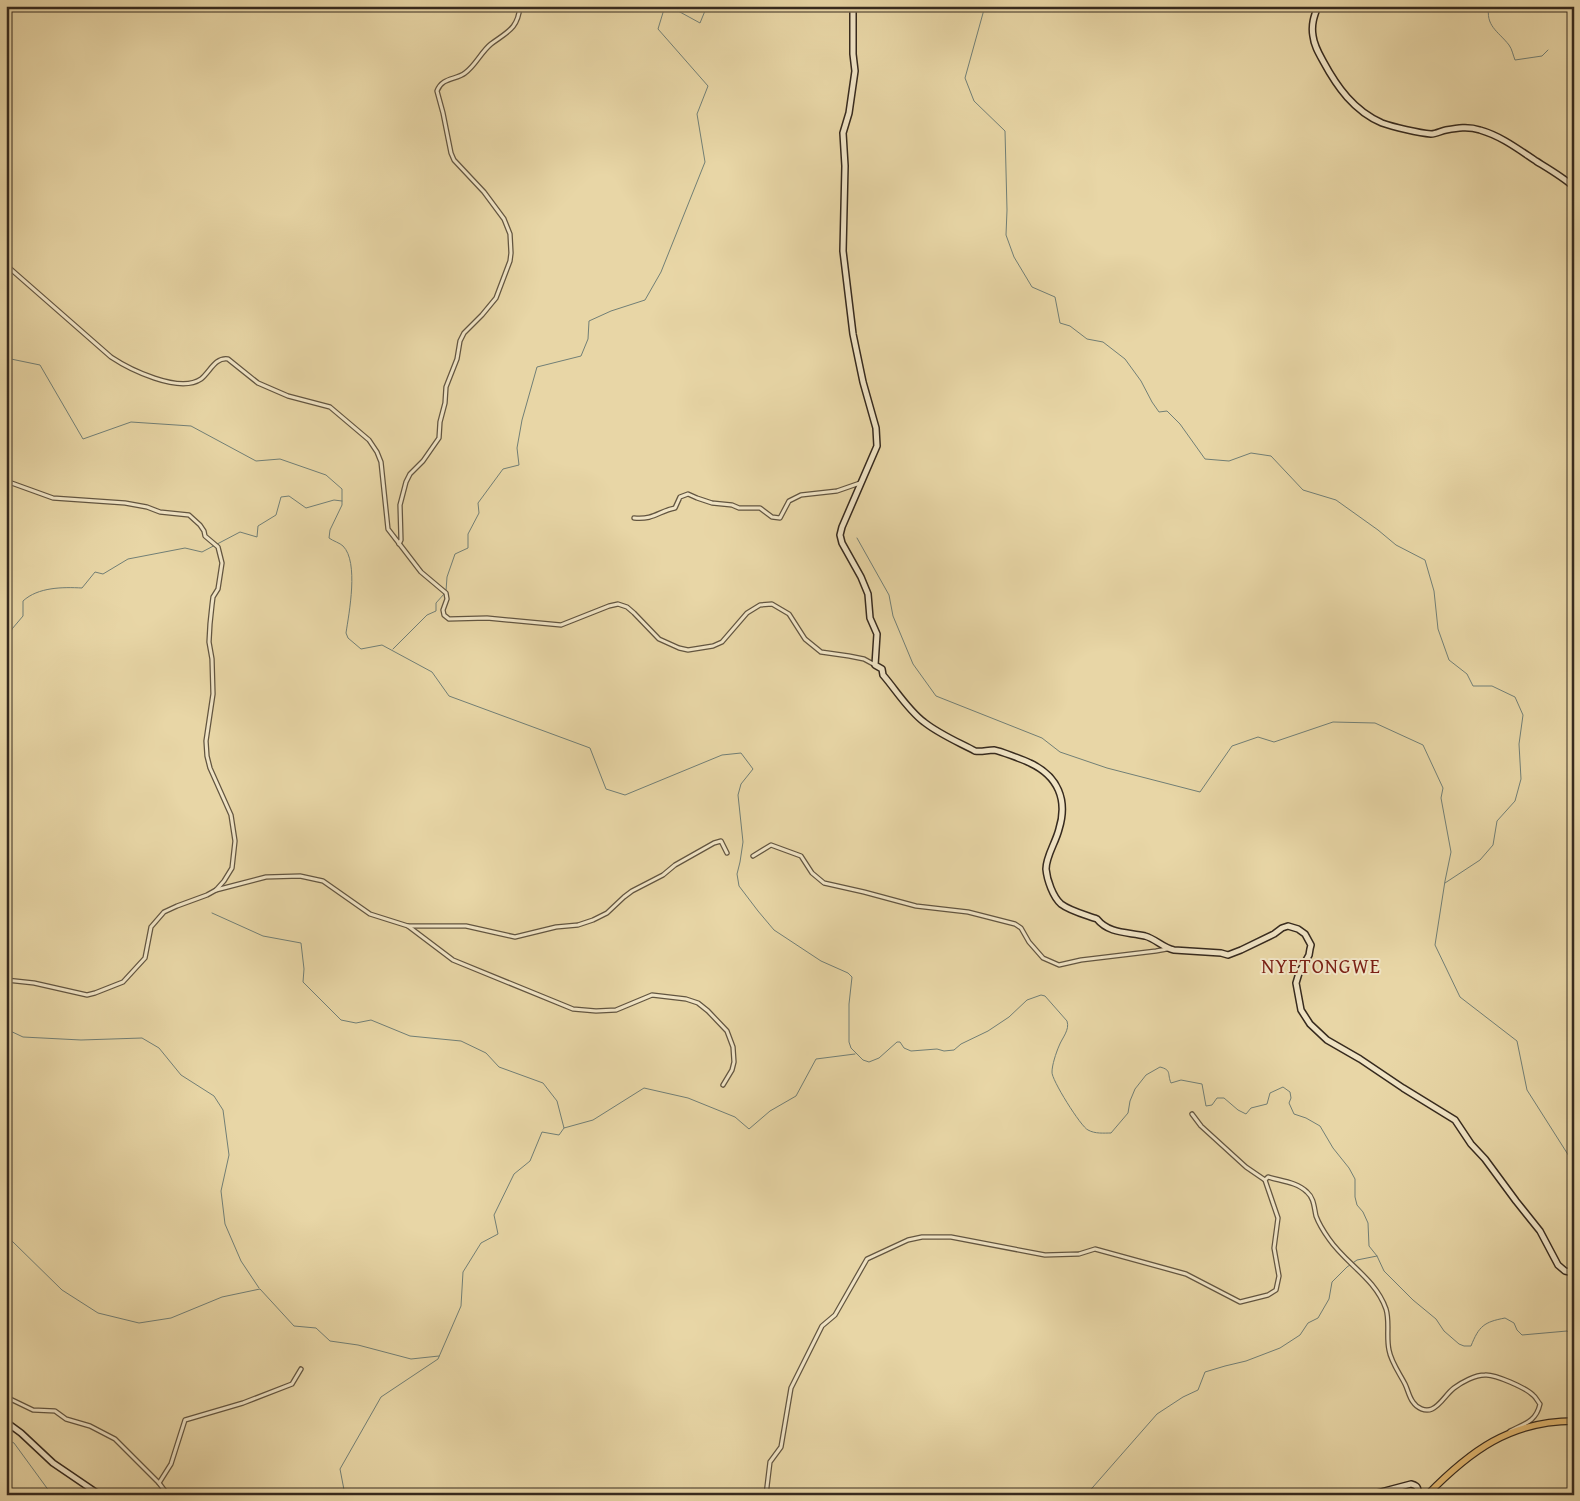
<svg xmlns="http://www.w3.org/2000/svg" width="1580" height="1501" viewBox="0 0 1580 1501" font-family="'Gentium Book Plus',serif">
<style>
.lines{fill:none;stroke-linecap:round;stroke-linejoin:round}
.stream{stroke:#717f76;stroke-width:1}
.street-casing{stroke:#625540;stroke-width:5.5}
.secondary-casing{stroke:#362a1e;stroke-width:8}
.primary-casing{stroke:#362a1e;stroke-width:8}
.street{stroke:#f0e4c5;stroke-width:3}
.secondary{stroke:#f0e4c5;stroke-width:5}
.primary{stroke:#e4bb73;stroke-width:5.5}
.labels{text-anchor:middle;stroke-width:4;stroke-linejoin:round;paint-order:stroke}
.quarter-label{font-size:20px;letter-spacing:1px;fill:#7a1f14;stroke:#f0e4c5}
</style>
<rect width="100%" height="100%" fill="#e8d6a6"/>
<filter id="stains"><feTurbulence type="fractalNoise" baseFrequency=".004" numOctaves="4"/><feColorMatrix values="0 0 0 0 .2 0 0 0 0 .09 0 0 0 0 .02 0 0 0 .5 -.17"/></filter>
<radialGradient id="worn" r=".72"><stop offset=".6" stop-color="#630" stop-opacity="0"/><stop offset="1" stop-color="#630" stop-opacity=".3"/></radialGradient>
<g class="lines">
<!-- stream -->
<g class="stream">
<path d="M669,6L700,23L707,6"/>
<path d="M985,6L965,78L974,101L1005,131L1007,210L1006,235L1014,257L1032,287L1055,297L1060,323L1070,326L1087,339L1103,342L1125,359L1141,381L1152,402L1159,412L1167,411L1180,424L1205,459L1229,461L1251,453L1271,456L1303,490L1336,500L1378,530L1396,545L1425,560L1434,591L1438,629L1449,660L1467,674L1473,686H1492L1515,697L1523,715L1519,744L1521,779L1515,801L1497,821L1493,845L1480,860L1445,883"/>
<path d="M1489,6C1485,26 1498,31 1509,45C1512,49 1513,55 1515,60L1542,56L1548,50"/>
<path d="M6,358L40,365L83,439L131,422L191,426L256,461L280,459L326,475L342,489V505L330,530L329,538C333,541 340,543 343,546C359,562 349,613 346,633L348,638L361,649L382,645L432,672L449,696L590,748L606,789L625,795L722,755L741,753L753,769L741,784L738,795L743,842L740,862L737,874L739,886L758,911L774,930L821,961L848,973L852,977L849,1004V1042L851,1048L863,1060L869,1062L879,1058L897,1042H900L904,1048L911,1051L937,1049L944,1051L954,1050L961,1044L988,1031L1009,1017L1027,1000L1041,995L1045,996L1067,1021C1070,1030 1062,1038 1059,1046C1056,1053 1052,1065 1052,1072C1051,1079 1081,1127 1088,1130C1095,1134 1104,1133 1111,1133L1128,1113L1130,1101L1135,1089L1146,1075L1160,1067C1172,1070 1167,1074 1171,1083L1181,1080L1202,1084L1206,1106L1212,1105L1217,1098H1224L1238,1110L1246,1114L1251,1108L1267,1104L1270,1093L1283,1087L1290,1092L1291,1098L1289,1103L1294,1114L1306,1118L1320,1126L1333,1148L1349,1168L1355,1179V1197L1357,1205L1363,1212L1368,1223L1369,1246L1377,1256L1384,1271L1413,1300L1436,1319L1444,1331L1459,1344L1464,1346H1471C1479,1326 1484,1322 1505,1318L1514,1323L1517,1330L1522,1335L1567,1331L1574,1336"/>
<path d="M857,538L889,595L893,616L913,664L936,696L1042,738L1060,752L1107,768L1200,792L1232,746L1258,737L1274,742L1333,722L1375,723L1423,745L1443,788L1441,798L1451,852L1445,881L1435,945L1460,997L1517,1041L1527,1090L1574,1164"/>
<path d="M446,591L447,577L455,554L468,548V534L479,513L478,503L503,469L519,465L517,448L522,420L537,367L581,356L588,339L589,321L611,311L645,300L661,272L705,162L697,114L708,86L658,29L665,6"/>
<path d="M6,648L12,629L23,616V601C38,587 63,587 82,588L95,572L103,574L128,559L185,548L202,552L240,532L257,537L258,526L276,515L281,497L289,496L306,508L334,500L342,501"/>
<path d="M393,649L427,615L436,611V603L444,594"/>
<path d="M212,913L263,936L301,943L304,969L303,982L341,1020L356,1023L371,1020L410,1036L461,1041L486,1053L499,1067L543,1083L557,1101L564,1128L593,1120L644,1088L688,1098L735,1117L749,1129L770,1111L796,1096L816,1059L855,1054"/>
<path d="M6,1029L23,1037L81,1040L142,1038L159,1048L181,1075L214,1096L223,1110L229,1155L221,1191L225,1224L241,1261L259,1288"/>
<path d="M6,1233L12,1241L62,1290L98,1313L139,1323L171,1318L222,1297L260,1289L294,1326L316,1328L330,1341L358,1345L411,1359L439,1356"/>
<path d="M6,1439L14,1443L52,1495"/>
<path d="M345,1495L340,1469L381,1397L438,1359L461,1306L463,1272L481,1243L498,1234L494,1215L514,1174L530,1161L542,1132L559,1135L564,1128"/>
<path d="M1086,1495L1157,1414L1183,1397L1198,1390L1205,1372L1225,1366L1246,1361L1280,1348L1300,1335L1308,1323L1318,1318L1329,1299L1332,1282L1347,1267L1357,1260L1377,1256"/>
</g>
<!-- street casing -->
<g class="street-casing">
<g id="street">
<path d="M6,265L111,357C129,369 179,394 201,379C210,372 215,357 228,359L258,383L288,396L330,407L369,440L377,452L381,462L388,529L421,572L446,593L447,599L443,610L444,615L449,619L487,618L561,625L609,606L618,604L627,607L634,613L659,639L679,648L688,650L713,646L722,642L747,613L760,605L772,604L789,614L805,639L821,652L849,656L864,659L875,665"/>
<path d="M6,481L53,498L125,503L147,507L160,512L189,515L200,525L204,531L205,536L218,547L222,563L218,589L213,597L212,605L210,624L209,642L212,659L213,694L206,741L207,756L210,768L231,815L235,841L232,868L224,881L216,890L207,895L177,906L164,912L151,927L145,958L123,982L95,993L87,995L34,983L6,980"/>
<path d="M634,518C654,520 659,511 675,508L680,497L688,494L697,498L712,503L732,505L739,508H760L772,517L780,518L789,501L801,495L837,491L860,483"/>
<path d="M399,544L401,540L400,505L406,482L410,474L423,461L439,438L440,422L445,403L446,387L457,359L460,341L464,333L482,315L496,298L510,261L511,253L510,234L504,219L484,192L454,160L451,153L443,113L437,91C442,77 456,80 465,73C476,65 481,52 491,44C507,32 518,29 520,6"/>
<path d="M753,856L771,845L801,856L812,873L824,883L864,892L916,906L968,912L1015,924L1021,928L1029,942L1043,958L1059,965L1081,960L1156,951L1167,949"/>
<path d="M216,890L266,877L300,876L323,881L370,914L408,926H466L515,937L556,927L578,925L593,920L607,913L624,897L632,891L663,875L675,865L714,843L721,841L727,853"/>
<path d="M408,926L453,960L573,1009L596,1011L616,1010L652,995L686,999L698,1003L708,1011L727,1031L733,1047L734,1062L732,1070L723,1085"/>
<path d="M1574,981V999"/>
<path d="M1574,1054L1573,1074L1574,1079"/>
<path d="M1265,1180L1268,1177C1281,1181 1297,1182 1307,1192C1314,1198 1314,1207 1316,1216C1319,1224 1324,1232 1329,1239C1346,1264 1375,1278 1386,1309C1390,1322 1386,1336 1389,1350C1391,1362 1400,1374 1405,1384C1408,1390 1409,1397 1413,1402C1417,1408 1425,1412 1432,1409C1441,1405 1446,1394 1454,1388C1462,1382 1475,1375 1485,1375C1495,1374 1526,1388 1533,1395C1536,1397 1538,1402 1540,1404C1536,1422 1524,1424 1510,1431"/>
<path d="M6,1397L33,1410L55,1411L66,1419L90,1426L115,1439L159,1483L168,1495"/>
<path d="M159,1483L171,1464L185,1420L243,1403L292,1384L301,1369"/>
<path d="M766,1495L770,1462L781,1447L791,1388L822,1326L835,1315L867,1259L908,1240L922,1237H951L1045,1255L1079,1254L1095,1249L1186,1274L1240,1302L1268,1295L1276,1290L1279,1276L1274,1248L1278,1218L1265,1180L1246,1167L1201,1126L1192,1114"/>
</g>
</g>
<!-- secondary casing -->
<g class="secondary-casing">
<g id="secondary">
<path d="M853,6V54L855,71L849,113L843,133L845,166L843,251L853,334L863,382L876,428L877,446L842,527L840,535L842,543L861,577L868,594L870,618L877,634L875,665L882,669L883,675C896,690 908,710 924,722C939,734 958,742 975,751C982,752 987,750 994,750C1000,751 1024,760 1030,763C1058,776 1068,800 1059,829C1056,842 1046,856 1046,869C1047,880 1053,897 1061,904C1070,911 1086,915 1097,919C1109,934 1128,932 1145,936C1156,939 1163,948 1174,950L1221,953L1228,955L1241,950L1274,934L1282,928L1288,926L1298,929L1305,934L1311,945L1310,949L1309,955L1299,973L1296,983L1301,1010L1310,1024L1327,1040L1360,1059L1403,1088L1455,1120L1471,1144L1485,1159L1516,1201L1540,1231L1558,1265L1565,1271L1574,1273"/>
<path d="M1318,6C1314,16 1311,25 1313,36C1314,45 1318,52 1323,61C1337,87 1354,111 1382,123C1393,127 1419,133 1431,134C1436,134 1441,131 1446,130C1457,128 1468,126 1480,130C1501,136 1518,149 1536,161C1549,169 1563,177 1574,187"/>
<path d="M6,1422L21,1433L53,1463L100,1495"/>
<path d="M1366,1495L1377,1493L1411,1484C1415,1485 1418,1486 1418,1491L1416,1495"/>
</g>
</g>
<!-- primary casing -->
<g class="primary-casing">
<path id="primary" d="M1427,1495C1470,1451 1510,1421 1574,1421"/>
</g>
<!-- street -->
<use href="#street" class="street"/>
<!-- secondary -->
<use href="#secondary" class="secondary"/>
<!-- primary -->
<use href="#primary" class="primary"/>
</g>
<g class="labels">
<!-- quarter labels -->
<g class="quarter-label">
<text x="1321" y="973">NYETONGWE</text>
</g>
</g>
<!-- margin -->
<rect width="1580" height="1501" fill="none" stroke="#e8d6a6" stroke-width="25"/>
<rect x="8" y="8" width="1565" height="1486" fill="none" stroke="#362a1e" stroke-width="2.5"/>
<rect x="12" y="12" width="1555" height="1476" fill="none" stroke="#362a1e"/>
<rect width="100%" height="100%" filter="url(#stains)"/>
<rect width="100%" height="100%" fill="url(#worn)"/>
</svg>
